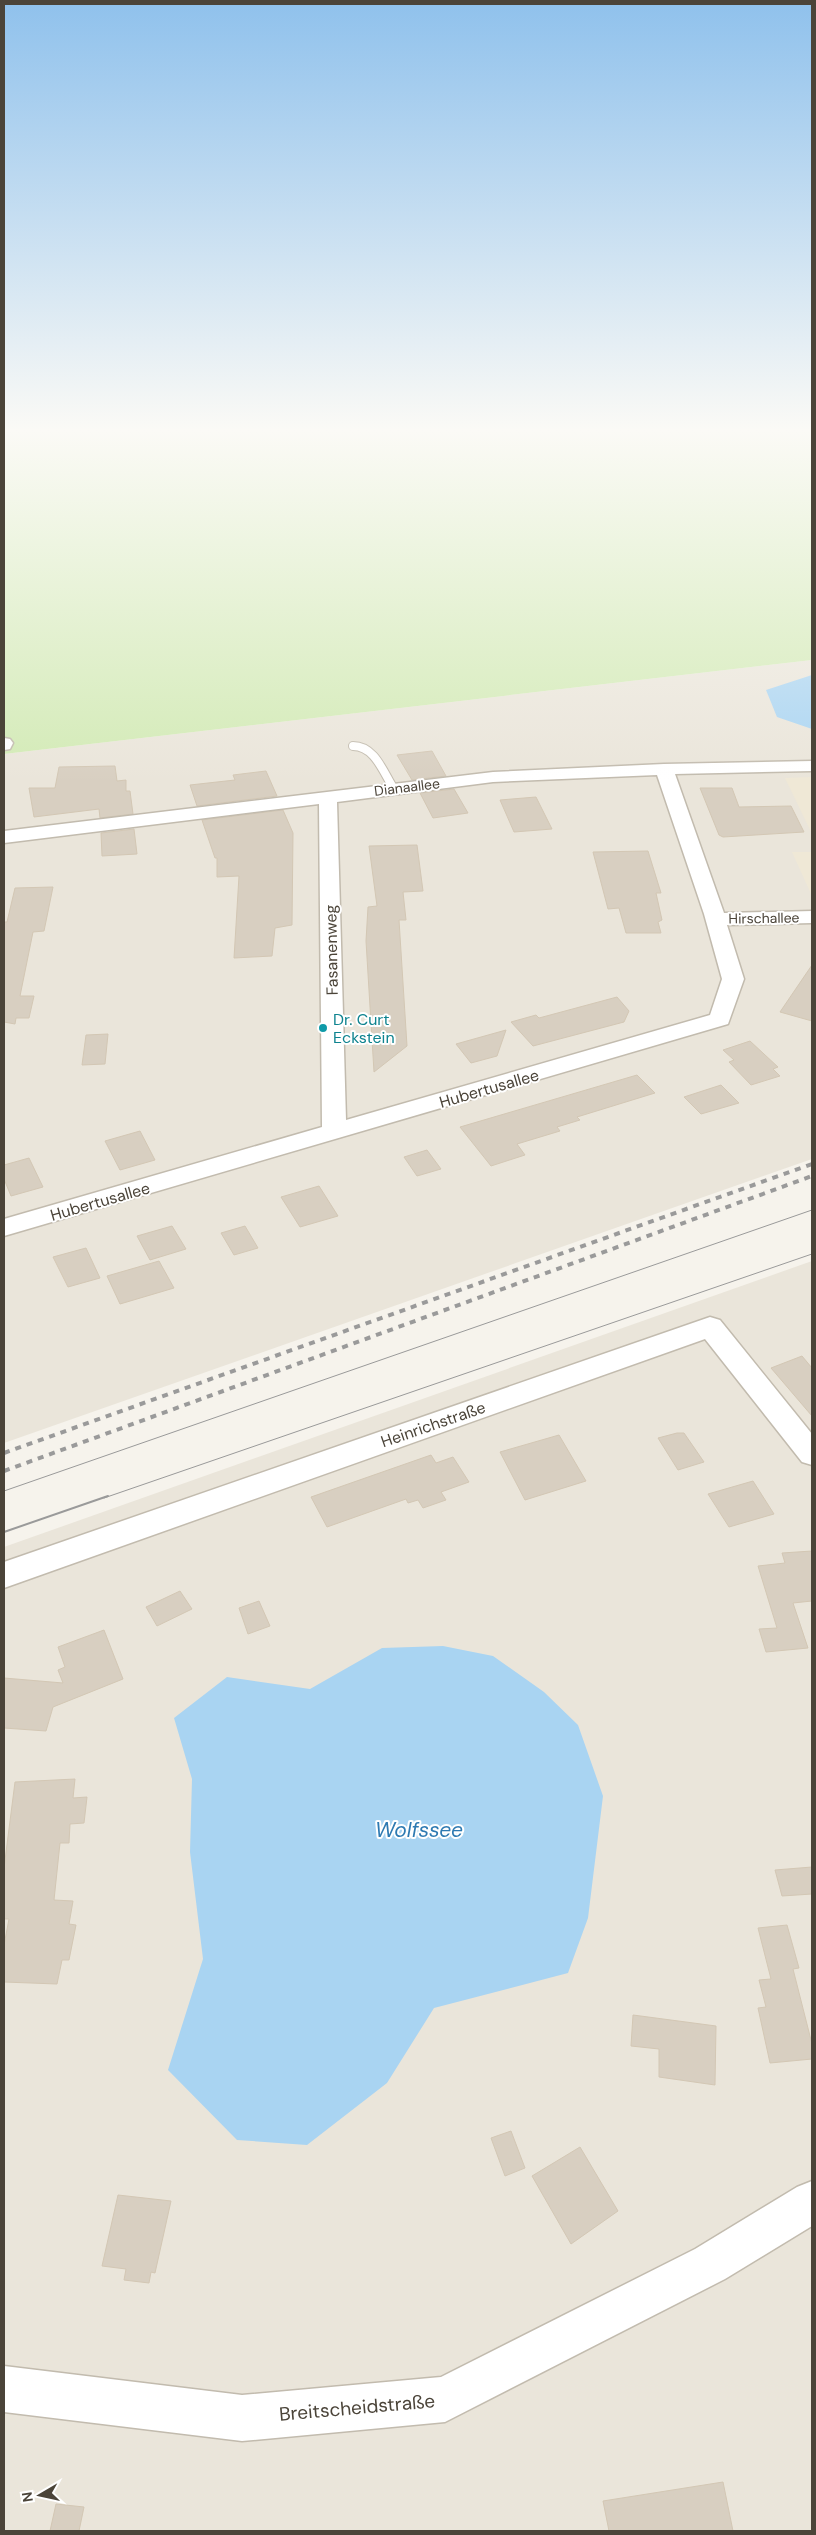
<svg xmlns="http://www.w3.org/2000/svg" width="816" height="2535" viewBox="0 0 816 2535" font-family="'DM Sans',sans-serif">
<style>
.residential{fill:#eae5da}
.education{fill:#efe8d6}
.green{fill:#d2eab5}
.water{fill:#a9d4f2}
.building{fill:#d8cfc1;stroke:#d3c7b4}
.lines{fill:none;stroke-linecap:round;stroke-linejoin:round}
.service-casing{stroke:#c2bbae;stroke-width:10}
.minor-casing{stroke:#c2bbae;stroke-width:3}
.service{stroke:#fff;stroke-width:8}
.minor{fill:#fff;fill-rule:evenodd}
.tram-far1{stroke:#9a9a9a;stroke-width:1}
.tram{stroke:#9a9a9a;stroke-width:2}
.rail{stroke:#9a9a9a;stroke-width:4;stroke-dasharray:6 6;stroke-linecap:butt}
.culture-dot{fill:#0f9aa8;stroke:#fff;stroke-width:2}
.labels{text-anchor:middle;stroke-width:4;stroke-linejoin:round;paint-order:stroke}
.far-street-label{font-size:14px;fill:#4b4439;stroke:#fff}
.street-label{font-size:16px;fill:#4b4439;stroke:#fff}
.culture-label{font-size:16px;fill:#0d838f;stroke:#fff;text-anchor:start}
.near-street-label{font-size:19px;fill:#4b4439;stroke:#fff}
.near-water-label{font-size:21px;font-style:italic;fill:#2e7ab2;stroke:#fff}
</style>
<rect width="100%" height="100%" fill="#f6f3ec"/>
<!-- residential -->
<g class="residential">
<path d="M812,660V1159L4,1443V754Z"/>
<path d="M812,1261V2531H4V1547Z"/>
</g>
<!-- education -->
<g class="education">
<path d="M812,777V834L785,778Z"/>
<path d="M792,852H812V896Z"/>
</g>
<!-- green -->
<path class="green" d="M4,428H812V660L4,754Z"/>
<!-- water -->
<g class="water">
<path d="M812,675V729L777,717L766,690Z"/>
<path d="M443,1646L493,1656L544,1692L578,1725L603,1796L588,1918L568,1973L434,2008L387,2083L307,2145L237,2140L168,2070L203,1959L190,1852L192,1779L174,1718L227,1677L310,1689L382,1648Z"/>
</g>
<!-- building -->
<g class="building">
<path d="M432,751L446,776L412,780L397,755Z"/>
<path d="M115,766L117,781L126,780V791H130L133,814L100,818L99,809L34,817L29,788H55L59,767Z"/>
<path d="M266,771L277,796L197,806L190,785L235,780L233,775Z"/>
<path d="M700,788H732L739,807L791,806L804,832L723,837L719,835Z"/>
<path d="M454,789L468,813L433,818L420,793Z"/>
<path d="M536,797L552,829L514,832L500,800Z"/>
<path d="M283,810L293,833L292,925L275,928L272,956L234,958L239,876L217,877V858H215L202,820Z"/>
<path d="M134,829L137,854L102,856L101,833Z"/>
<path d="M417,845L423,891L403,892L406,920H399L407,1046L374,1072L366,941L368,907L377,906L369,846Z"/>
<path d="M648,851L661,893H656L662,920L658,922L661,933H626L619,908L608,909L593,852Z"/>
<path d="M53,887L44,931L33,932L20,996H34L29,1018H16L15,1024L4,1022V922H7L15,888Z"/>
<path d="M812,965V1021L780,1012Z"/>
<path d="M617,997L629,1011L624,1022L533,1046L511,1022L536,1015L539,1018Z"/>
<path d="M506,1030L497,1056L471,1063L456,1044Z"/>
<path d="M108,1034L105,1064L82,1065L86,1035Z"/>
<path d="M750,1041L778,1067L773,1069L780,1076L751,1085L729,1062L734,1060L723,1050Z"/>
<path d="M637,1075L655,1093L577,1117L580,1120L557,1127L560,1131L517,1144L525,1155L491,1166L460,1127Z"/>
<path d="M721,1085L739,1103L701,1114L684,1097Z"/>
<path d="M140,1131L155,1160L120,1170L105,1141Z"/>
<path d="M427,1150L441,1169L417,1176L404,1157Z"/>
<path d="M29,1158L43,1187L11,1196L4,1179V1165Z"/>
<path d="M319,1186L338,1216L300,1227L281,1197Z"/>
<path d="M172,1226L186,1249L150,1260L137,1236Z"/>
<path d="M245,1226L258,1248L234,1255L221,1233Z"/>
<path d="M86,1248L100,1278L68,1287L53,1257Z"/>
<path d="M159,1261L174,1288L120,1304L107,1276Z"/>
<path d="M802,1356L812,1368V1416L771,1368Z"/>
<path d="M677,1433H684L704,1462L678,1470L658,1438Z"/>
<path d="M559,1435L586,1481L525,1500L500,1452Z"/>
<path d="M431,1455L436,1463L453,1457L469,1482L441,1492L446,1500L423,1508L418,1500L408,1503L406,1499L327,1527L311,1497Z"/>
<path d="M753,1481L774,1514L729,1527L708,1494Z"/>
<path d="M812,1551V1601L793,1603L808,1648L766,1652L759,1629L777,1628L758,1566L785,1563L782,1553Z"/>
<path d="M180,1591L192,1609L157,1626L146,1607Z"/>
<path d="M259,1601L270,1626L248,1634L239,1608Z"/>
<path d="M104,1630L123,1679L53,1707L46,1731L4,1728V1678L63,1683L58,1670L65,1667L58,1647Z"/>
<path d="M75,1779L73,1798L87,1797L84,1823L70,1824L69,1843H60L54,1900L73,1901L69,1924L76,1925L69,1960H62L57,1984L4,1982V1945L9,1919H4V1868L15,1782Z"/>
<path d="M812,1867V1894L782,1896L775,1870Z"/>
<path d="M787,1925L799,1968L793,1969L812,2044V2059L770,2063L758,2008L766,2007L759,1980L771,1979L758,1928Z"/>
<path d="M633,2015L716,2026L715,2085L659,2077V2049L631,2046Z"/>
<path d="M511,2131L525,2168L505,2176L491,2138Z"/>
<path d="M580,2147L618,2211L571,2244L532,2176Z"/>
<path d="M118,2195L171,2201L155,2273L151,2272L149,2283L124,2280L126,2269L102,2266Z"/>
<path d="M723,2482L733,2531H609L603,2501Z"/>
<path d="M56,2504L84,2507L79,2531H50Z"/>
</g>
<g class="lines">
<!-- service casing -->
<g class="service-casing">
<path id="service" d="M353,746C375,746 383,772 394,789"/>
</g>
<!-- minor casing -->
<g class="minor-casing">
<g id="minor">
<path d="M4,738L10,739L13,743L10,749L4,750Z"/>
<path d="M812,761V771L675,774L724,913L812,911V923L727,925L744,979L728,1024L4,1236V1219L322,1127L319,804L4,843V831L493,772L664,764ZM657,775L704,914L722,979L710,1015L346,1120L337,802L493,782Z"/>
<path d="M710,1317L720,1320L812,1434V1465L802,1462L705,1339L4,1588V1562Z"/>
<path d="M812,2181V2226L725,2279L445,2422L242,2441L4,2412V2366L242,2395L441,2377L695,2249L797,2187Z"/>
</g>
</g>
<!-- service -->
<use href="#service" class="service"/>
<!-- minor -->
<use href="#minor" class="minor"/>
<!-- tram-far1 -->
<g class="tram-far1">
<path d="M4,1491L812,1210"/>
<path d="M104,1498L812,1254"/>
</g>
<!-- tram -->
<path class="tram" d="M4,1532L108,1496"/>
<!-- rail -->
<g class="rail">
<path d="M4,1453L812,1164"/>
<path d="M4,1471L812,1176"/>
</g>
</g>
<!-- sky -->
<linearGradient id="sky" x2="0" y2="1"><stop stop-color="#8fc1ec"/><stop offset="0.55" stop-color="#fbfaf6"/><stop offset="1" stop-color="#fbfaf6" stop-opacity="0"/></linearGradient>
<rect width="816" height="783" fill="url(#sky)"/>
<!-- markers -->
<circle class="culture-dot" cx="323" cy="1028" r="5"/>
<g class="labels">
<!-- far-street labels -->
<g class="far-street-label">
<text transform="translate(407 787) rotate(-7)" y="5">Dianaallee</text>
<text transform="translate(764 918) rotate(-1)" y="5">Hirschallee</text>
</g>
<!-- street labels -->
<g class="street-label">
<text transform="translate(331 950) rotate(-91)" y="6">Fasanenweg</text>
<text transform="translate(489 1088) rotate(-16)" y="6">Hubertusallee</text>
<text transform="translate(100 1201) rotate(-16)" y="6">Hubertusallee</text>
<text transform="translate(433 1424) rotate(-19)" y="6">Heinrichstraße</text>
</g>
<!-- culture labels -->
<g class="culture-label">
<text x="333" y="1025">Dr. Curt<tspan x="333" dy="18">Eckstein</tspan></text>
</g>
<!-- near-street labels -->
<g class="near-street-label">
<text transform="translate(357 2407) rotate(-5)" y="7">Breitscheidstraße</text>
</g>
<!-- near-water labels -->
<g class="near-water-label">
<text x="419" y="1837">Wolfssee</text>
</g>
</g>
<!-- border -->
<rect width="816" height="2535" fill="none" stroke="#4b4439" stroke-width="10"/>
<!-- north arrow -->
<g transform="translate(40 2495) rotate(261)" stroke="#ffffff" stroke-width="4" paint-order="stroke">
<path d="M0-4L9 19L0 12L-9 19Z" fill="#4b4439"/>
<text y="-8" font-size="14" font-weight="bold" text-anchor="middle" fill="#4b4439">N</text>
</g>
</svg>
